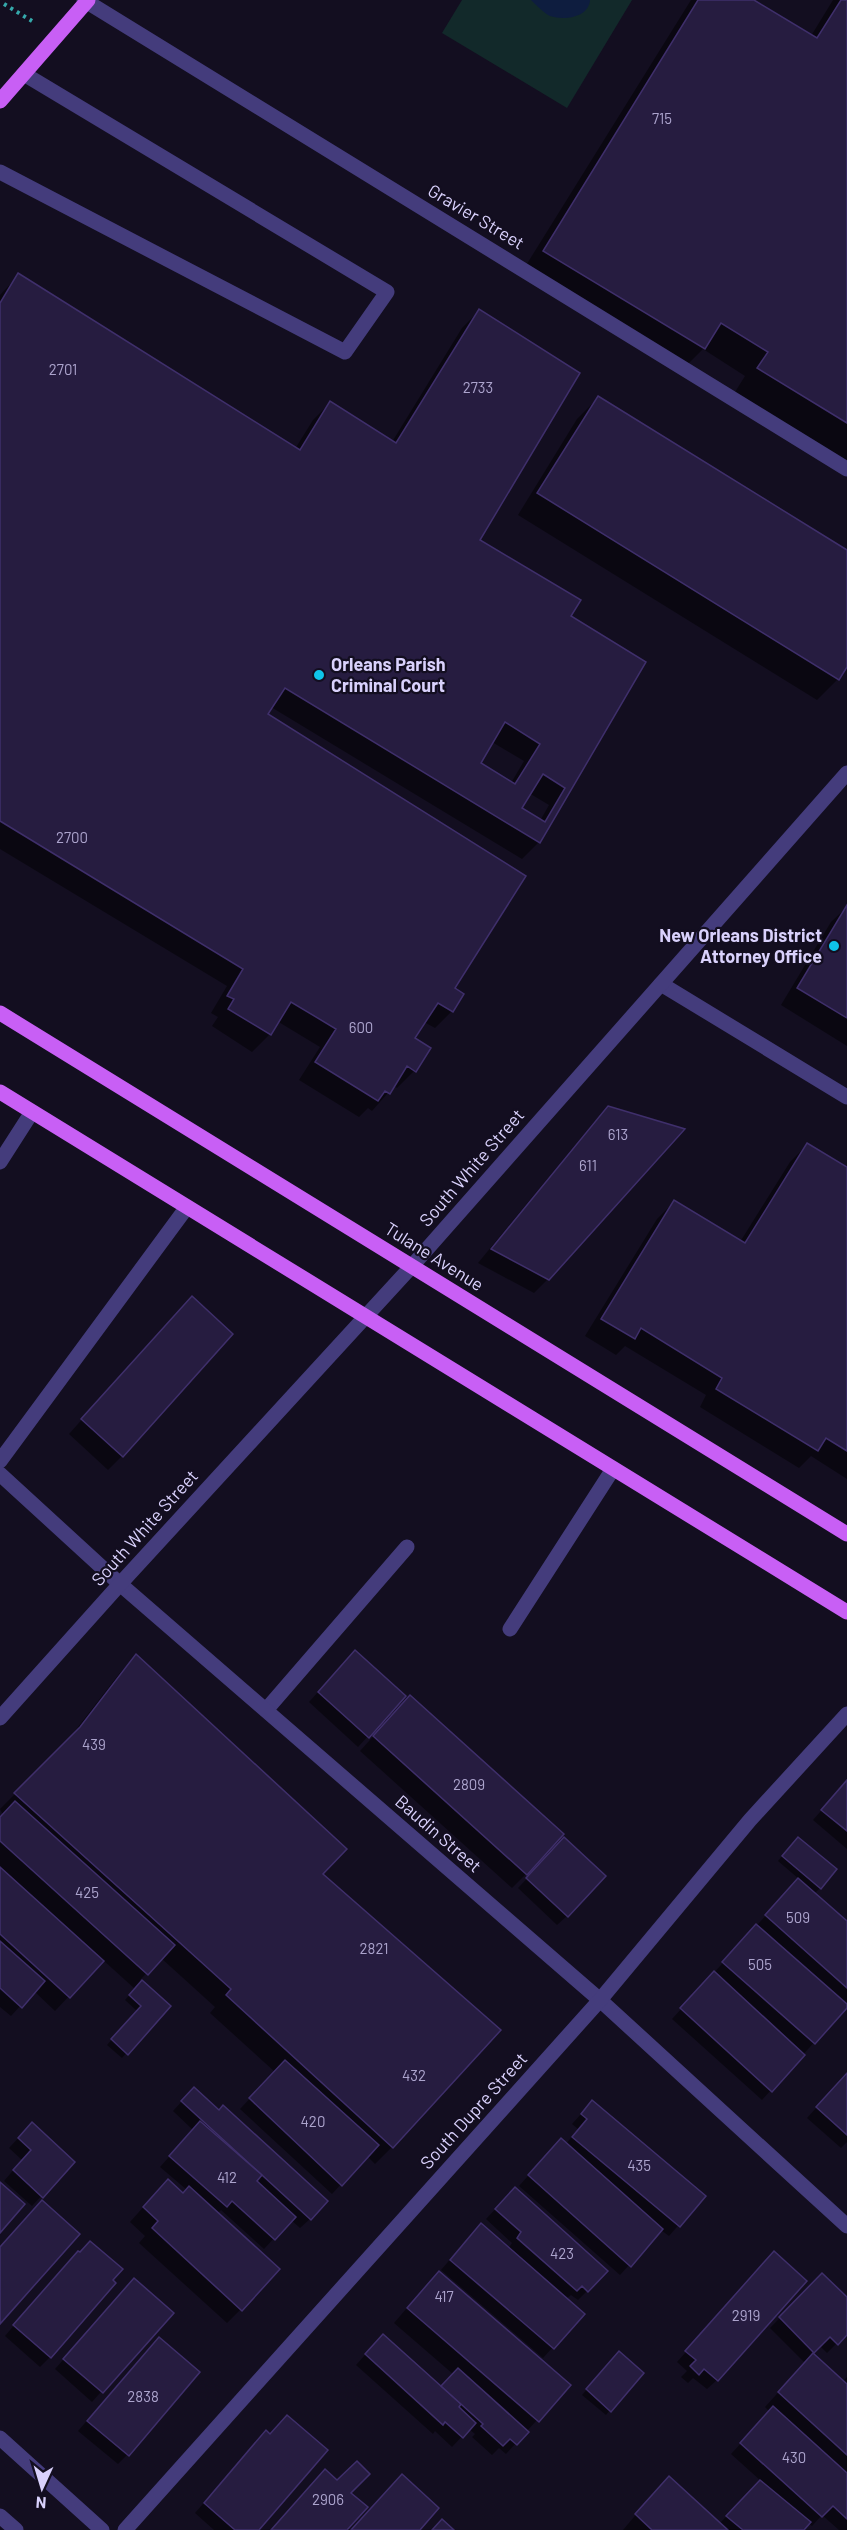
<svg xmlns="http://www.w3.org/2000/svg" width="847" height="2530" viewBox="0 0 847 2530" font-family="Barlow,sans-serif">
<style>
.green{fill:#12292a}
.water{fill:#0e1d3f}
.shadow{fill:#0007;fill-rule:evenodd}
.building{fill:#261c40;stroke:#3f2f6b;stroke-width:1.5;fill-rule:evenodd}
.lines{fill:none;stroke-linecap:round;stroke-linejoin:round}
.path{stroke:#35a9ab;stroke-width:4;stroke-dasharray:3 4.5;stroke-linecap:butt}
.service{stroke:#443c7c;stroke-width:15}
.minor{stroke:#443c7c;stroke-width:15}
.primary{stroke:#c85ff5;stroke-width:15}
.poi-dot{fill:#0fc4ea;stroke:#130e20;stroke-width:2}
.labels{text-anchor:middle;stroke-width:4.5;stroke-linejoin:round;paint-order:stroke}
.number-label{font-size:15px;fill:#aca4cd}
.street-label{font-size:18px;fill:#d9d1fc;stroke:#130e20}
.poi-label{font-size:18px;font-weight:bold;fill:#d9d1fc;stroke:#130e20;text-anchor:start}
</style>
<rect width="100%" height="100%" fill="#130e20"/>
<!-- green -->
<path class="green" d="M462,0H632L567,108L442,33Z"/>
<!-- water -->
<path class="water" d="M531,0H590C589,17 565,21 550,16C544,13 536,5 531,0Z"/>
<!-- shadow -->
<g class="shadow">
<path d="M691,0H751L811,36L833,0H847V462L735,392L745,376L703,349L680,372L520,275Z"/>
<path d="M19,275L295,449L313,420L330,403L392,442L462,328L479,311L478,541L569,617L644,663L539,842L522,859L271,707L266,715L453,989L452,1011L435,1028L424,1022L413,1039L414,1071L397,1088L394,1086L372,1111L368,1108L359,1117L299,1080L320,1047L277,1021L269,1035L252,1052L212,1026L218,1017L211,1013L227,986L0,849V295ZM492,742L524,761L511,783L479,764ZM529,793L549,805L540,821L520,808Z"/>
<path d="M598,398L847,551V664L838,679L817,700L518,515L577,419Z"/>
<path d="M847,907V1046L781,1005L831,922Z"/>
<path d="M609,1107L548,1279L534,1293L478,1263L594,1122Z"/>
<path d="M807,1145L847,1169V1479L811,1456L799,1468L700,1407L706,1395L625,1346L616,1355L585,1336L657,1219L674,1202L740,1242L790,1162Z"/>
<path d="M178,1312L122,1456L108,1470L69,1434Z"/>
<path d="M136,1656L321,1874L392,2147L375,2164L367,2156L332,2194L240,2109L275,2072L210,2013L215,2007L161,1958L140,1980L169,2006L122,2058L107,2045L137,2011L125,2000L135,1989L103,1960L55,2011L34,1991L11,2016L0,2007V1818L3,1815L0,1809L64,1745L119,1674Z"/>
<path d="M345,1662L404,1697L358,1747L309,1702Z"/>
<path d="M396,1711L526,1874L512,1888L360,1751Z"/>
<path d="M847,1781V1849L813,1820Z"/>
<path d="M793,1843L820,1888L814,1894L847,1924V2006L762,2100L672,2019L799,1879L778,1861Z"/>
<path d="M555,1849L567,1916L557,1925L518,1888Z"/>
<path d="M847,2074V2142L841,2148L807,2118Z"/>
<path d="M184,2099L310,2219L300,2228L291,2220L264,2249L221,2210L217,2214L240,2310L227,2323L139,2243L145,2236L130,2222L154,2195H182L187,2190L160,2167L193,2130L173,2111Z"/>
<path d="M592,2102L704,2196L669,2236L661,2230L620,2275L519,2186L551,2150L566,2144L578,2129L572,2124Z"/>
<path d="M22,2134L73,2162L32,2206L4,2181L22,2160L9,2148Z"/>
<path d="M505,2199L587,2291L578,2300L571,2295L566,2299L583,2314L543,2358L441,2270L471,2235L508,2249L512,2243L486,2219Z"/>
<path d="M68,2262L50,2357L40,2367L5,2336Z"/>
<path d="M765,2263L717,2380L707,2389L693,2378L688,2383L681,2377L687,2371L677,2362Z"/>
<path d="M822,2275L847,2299V2333L827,2353L819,2345L811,2354L842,2382L847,2377V2530H839L822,2515L812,2526L808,2523L802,2530H623L655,2492L719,2524L761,2481L731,2454L770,2412L765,2407L805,2363L770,2328Z"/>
<path d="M425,2287L569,2385L506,2454L499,2448L492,2455L472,2437L475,2434L469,2429L452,2447L435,2431L433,2434L356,2365L373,2346L440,2388L453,2374L394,2323Z"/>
<path d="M125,2290L171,2313L92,2402L55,2369Z"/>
<path d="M149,2349L127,2455L118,2464L78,2431Z"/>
<path d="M614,2358L610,2410L606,2415L582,2395Z"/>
<path d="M257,2442V2530H214L195,2513Z"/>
</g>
<!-- building -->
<g class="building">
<path d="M698,0H754L817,38L841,0H847V423L757,368L768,352L721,323L705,349L543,251Z"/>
<path d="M18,273L300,450L330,401L396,443L479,309L580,373L480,540L581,600L571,616L646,662L540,843L285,688L268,714L526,876L455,988L464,994L453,1012L438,1003L415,1038L431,1048L416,1072L407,1066L390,1094L385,1091L378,1101L315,1062L336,1029L291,1002L271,1035L228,1009L234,999L227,996L243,969L0,821V303ZM505,722L540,744L515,784L481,763ZM543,774L565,788L545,822L522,808Z"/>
<path d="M598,396L847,550V667L839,680L537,493Z"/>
<path d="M847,905V1018L797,988Z"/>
<path d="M608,1106L685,1129L549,1280L491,1249Z"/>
<path d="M807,1143L847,1167V1451L826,1438L818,1451L716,1389L722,1378L641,1328L635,1339L601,1319L674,1200L745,1243Z"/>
<path d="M192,1296L233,1334L123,1457L81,1419Z"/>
<path d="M355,1650L406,1696L369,1738L318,1692Z"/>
<path d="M136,1654L347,1849L323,1874L501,2030L393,2148L226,1995L231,1989L14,1793L80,1727Z"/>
<path d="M410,1695L564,1834L527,1875L373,1736Z"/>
<path d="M847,1780V1831L821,1810Z"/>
<path d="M15,1801L175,1945L148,1975L0,1841V1817Z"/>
<path d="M564,1837L606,1876L568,1917L526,1878Z"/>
<path d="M798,1837L837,1869L821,1889L782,1856Z"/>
<path d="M0,1867L104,1961L70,1998L0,1934Z"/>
<path d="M798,1878L847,1921V1988L765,1915Z"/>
<path d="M756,1924L847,2004V2008L815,2044L722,1962Z"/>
<path d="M0,1941L45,1981L22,2008L0,1988Z"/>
<path d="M714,1971L805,2055L772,2092L680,2008Z"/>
<path d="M142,1980L171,2006L128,2055L111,2039L141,2006L129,1995Z"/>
<path d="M285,2060L379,2145L342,2186L249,2098Z"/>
<path d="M847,2073V2135L816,2107Z"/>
<path d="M194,2087L219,2110L223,2105L328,2201L311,2220L181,2101Z"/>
<path d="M592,2100L706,2196L680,2227L572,2137L587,2119L581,2114Z"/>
<path d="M200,2121L262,2175L257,2181L296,2217L275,2240L232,2201L227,2207L169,2156Z"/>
<path d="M32,2122L75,2162L43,2198L13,2170L31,2150L18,2138Z"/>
<path d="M561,2138L663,2229L631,2267L528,2175Z"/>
<path d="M168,2179L183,2193L189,2186L280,2269L242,2311L152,2228L158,2221L143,2207Z"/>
<path d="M0,2182L25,2204L0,2233Z"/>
<path d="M515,2187L608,2271L588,2292L582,2286L577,2291L517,2238L521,2232L495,2209Z"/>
<path d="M42,2200L80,2234L0,2324V2247Z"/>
<path d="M481,2223L585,2314L554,2349L450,2260Z"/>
<path d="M90,2241L123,2269L113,2280L116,2283L51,2358L13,2325L78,2251L80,2252Z"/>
<path d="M774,2251L807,2281L718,2381L704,2369L699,2375L690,2366L696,2360L685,2351Z"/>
<path d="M439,2271L571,2385L539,2422L407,2308Z"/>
<path d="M822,2273L847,2297V2335L838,2345L830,2337L814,2353L779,2317Z"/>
<path d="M134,2278L174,2313L103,2393L63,2359Z"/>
<path d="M383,2334L461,2404L459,2407L476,2423L463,2438L445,2422L443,2425L365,2354Z"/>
<path d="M159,2337L200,2372L129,2456L87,2421Z"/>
<path d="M619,2351L644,2373L611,2412L586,2389Z"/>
<path d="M813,2353L847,2384V2455L778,2392Z"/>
<path d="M458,2368L529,2432L517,2445L510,2439L503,2446L481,2426L483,2424L441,2386Z"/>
<path d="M773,2406L847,2473V2519L833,2506L822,2517L740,2443Z"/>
<path d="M287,2415L328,2450L259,2530H235L204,2503L266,2430L270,2434Z"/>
<path d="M357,2461L370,2474L351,2493L368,2507L347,2530H271L325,2469L337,2480Z"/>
<path d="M402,2474L439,2508L420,2530H351Z"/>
<path d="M669,2476L728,2530H652L635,2514Z"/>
<path d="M760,2480L811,2522L804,2530H743L726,2516Z"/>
<path d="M442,2519L454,2530H432Z"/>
</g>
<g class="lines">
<!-- path -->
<path class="path" d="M4,4L32,21"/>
<!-- service -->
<g class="service">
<path d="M0,172L345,352L387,292L24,74"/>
<path d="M661,984L847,1097"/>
<path d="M0,1162L32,1112"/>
<path d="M0,1461L187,1207"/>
<path d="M510,1629L613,1469"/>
<path d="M266,1710L407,1547"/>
</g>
<!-- minor -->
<g class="minor">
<path d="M84,0L847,469"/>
<path d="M0,1474L120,1584L600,2000L847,2226"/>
<path d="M0,1718L120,1584L412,1266L847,773"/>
<path d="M0,2438L102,2530"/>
<path d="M0,2516L16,2530"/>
<path d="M125,2530L600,2000L750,1820L847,1714"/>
</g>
<!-- primary -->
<g class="primary">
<path d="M0,101L88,0"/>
<path d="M0,1013L847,1534"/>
<path d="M0,1092L847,1612"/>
</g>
</g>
<!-- markers -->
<g class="poi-dot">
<circle cx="319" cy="675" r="6"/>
<circle cx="834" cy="946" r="6"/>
</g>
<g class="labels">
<!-- number labels -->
<g class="number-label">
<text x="662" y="124">715</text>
<text x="63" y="375">2701</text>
<text x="478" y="393">2733</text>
<text x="72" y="843">2700</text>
<text x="361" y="1033">600</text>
<text x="618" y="1140">613</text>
<text x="588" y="1171">611</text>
<text x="94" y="1750">439</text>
<text x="469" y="1790">2809</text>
<text x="87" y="1898">425</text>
<text x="798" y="1923">509</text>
<text x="374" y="1954">2821</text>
<text x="760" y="1970">505</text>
<text x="414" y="2081">432</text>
<text x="313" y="2127">420</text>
<text x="639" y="2171">435</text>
<text x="227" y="2183">412</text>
<text x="562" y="2259">423</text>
<text x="444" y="2302">417</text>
<text x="746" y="2321">2919</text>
<text x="143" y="2402">2838</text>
<text x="794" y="2463">430</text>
<text x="328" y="2505">2906</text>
</g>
<!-- street labels -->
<g class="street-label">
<text transform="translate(476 217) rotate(31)" y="6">Gravier Street</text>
<text transform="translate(472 1168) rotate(-49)" y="6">South White Street</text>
<text transform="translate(434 1257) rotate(32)" y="6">Tulane Avenue</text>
<text transform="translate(145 1528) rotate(-48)" y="6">South White Street</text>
<text transform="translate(438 1834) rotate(41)" y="6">Baudin Street</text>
<text transform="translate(474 2111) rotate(-48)" y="6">South Dupre Street</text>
</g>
<!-- poi labels -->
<g class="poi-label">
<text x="331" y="671">Orleans Parish<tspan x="331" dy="21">Criminal Court</tspan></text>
<text x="822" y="942" text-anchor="end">New Orleans District<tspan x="822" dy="21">Attorney Office</tspan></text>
</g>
</g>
<!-- north arrow -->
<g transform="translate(42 2488) rotate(184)" stroke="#130e20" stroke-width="4.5" paint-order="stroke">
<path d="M0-4.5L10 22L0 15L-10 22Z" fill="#d9d1fc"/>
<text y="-9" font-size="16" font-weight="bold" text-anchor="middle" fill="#d9d1fc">N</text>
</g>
</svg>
